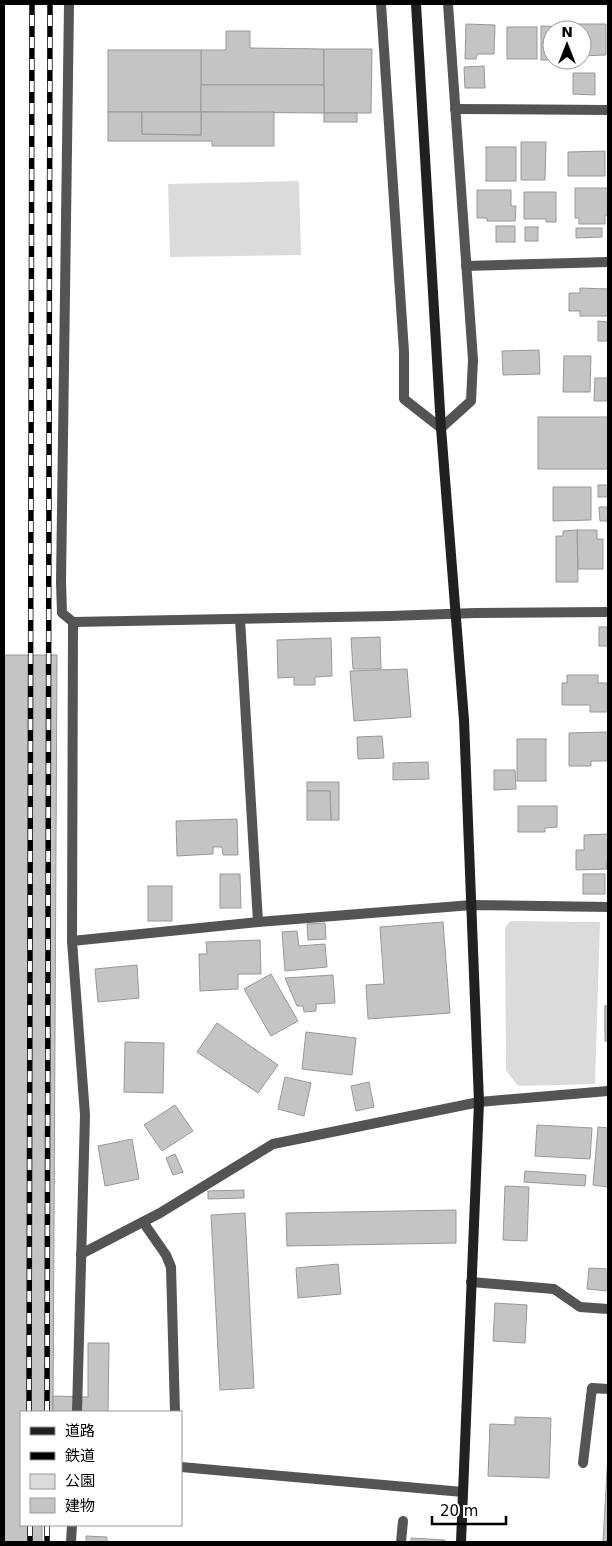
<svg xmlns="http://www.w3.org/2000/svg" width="612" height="1546" viewBox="0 0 612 1546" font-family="'DejaVu Sans','Noto Sans JP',sans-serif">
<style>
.green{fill:#dbdbdb}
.building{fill:#c4c4c4;stroke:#989898}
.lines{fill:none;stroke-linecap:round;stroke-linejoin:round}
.lane{stroke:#545454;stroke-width:10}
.street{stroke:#545454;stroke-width:10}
.secondary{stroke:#212121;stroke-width:10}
.rail-casing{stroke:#000;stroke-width:5.5}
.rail{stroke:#fff;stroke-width:4;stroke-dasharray:11;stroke-linecap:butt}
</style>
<rect width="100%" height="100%" fill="#fff"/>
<!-- green -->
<g class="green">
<path d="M299,181L301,255L170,257L168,184Z"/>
<path d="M510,921L600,922L595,1084L518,1086L506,1070L505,928Z"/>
</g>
<!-- building -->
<g class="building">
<path d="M466,24L495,25L494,54H477L476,59H465Z"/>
<path d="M575,24H606V55L582,56V30H575Z"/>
<path d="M541,26L571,27V30H552V60H541Z"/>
<rect x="507" y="27" width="30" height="32"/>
<path d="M226,31H250V48L324,49V85H201V50H226Z"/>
<path d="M324,49H372L371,113H324Z"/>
<rect x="108" y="50" width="93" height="62"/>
<path d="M484,66L485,88H465L464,67Z"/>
<path d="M573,73H595V95L573,94Z"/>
<path d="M201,85H324V113L201,112Z"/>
<path d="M108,112H142V134L201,135V112H274V146H212V141H108Z"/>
<path d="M142,112H201V135L142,134Z"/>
<rect x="324" y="113" width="33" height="9"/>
<path d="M521,142H546L545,180H521Z"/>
<rect x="486" y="147" width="30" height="34"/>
<path d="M605,151V176H568V152Z"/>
<path d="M575,188H608V215H605V224H579V218H575Z"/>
<path d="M477,190H511V206H516L515,221H487V218H477Z"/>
<path d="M524,192H556V222H546V219H524Z"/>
<rect x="496" y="226" width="19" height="16"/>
<rect x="525" y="227" width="13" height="14"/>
<path d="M576,228H602V237L576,238Z"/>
<path d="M580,288L608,289V316H580V311H569V293H580Z"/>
<path d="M598,321L608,322V341H598Z"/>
<path d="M539,350L540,374L503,375L502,351Z"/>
<path d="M564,356H591L590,392H563Z"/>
<path d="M595,378H608V401H594Z"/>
<rect x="538" y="417" width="70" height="52"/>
<rect x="598" y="485" width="10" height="12"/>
<path d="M553,487H591V520L553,521Z"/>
<path d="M599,507H608V521H600Z"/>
<path d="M577,530H597V539H603V569H578Z"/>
<path d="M577,530L578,582H556V536H563V531Z"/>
<rect x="599" y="627" width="9" height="19"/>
<path d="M380,637L381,669H353L351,638Z"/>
<path d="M331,638L332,676L315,677V685H294V677L278,678L277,640Z"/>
<path d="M4,655H57L53,1412H21V1525H42V1542H4Z"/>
<path d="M407,669L411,717L354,721L350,671Z"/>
<path d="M567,675H598V683H608V712H590V705H562V683H567Z"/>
<path d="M608,732V761H591V766H569V733Z"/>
<path d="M382,736L384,758L358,759L357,737Z"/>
<rect x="517" y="739" width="29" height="42"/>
<path d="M428,762L429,779L393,780V763Z"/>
<path d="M494,770H515L516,789L494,790Z"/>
<path d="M307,782H339V820H331L330,791H307Z"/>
<path d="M307,791H330L331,820H307Z"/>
<path d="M518,806H557V827L545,828V832H518Z"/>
<path d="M237,819L238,855H223L222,847H213V854L177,856L176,821Z"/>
<path d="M608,834V863H606L607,869L576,870V850H584V835Z"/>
<path d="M220,874H240L241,908H220Z"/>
<rect x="583" y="874" width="22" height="20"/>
<rect x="148" y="886" width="24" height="35"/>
<path d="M443,922L450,1013L368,1019L366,985L384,984L380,927Z"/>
<path d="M325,923L326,939L308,940L307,924Z"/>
<path d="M297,931L299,946L325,944L327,967L285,971L282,932Z"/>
<path d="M260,940L261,974H238V989L200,991L199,954H207L206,942Z"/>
<path d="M137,965L139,998L98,1002L95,969Z"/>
<path d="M271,974L298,1021L271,1036L244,989Z"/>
<path d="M333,975L335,1003L316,1004V1011L304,1012L303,1006H297L285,978Z"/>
<rect x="605" y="1006" width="3" height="35"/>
<rect x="605" y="1006" width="3" height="26"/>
<path d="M217,1023L278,1065L258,1093L197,1052Z"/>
<path d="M306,1032L356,1038L352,1075L302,1069Z"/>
<path d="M125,1042L164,1043L163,1093L124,1092Z"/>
<path d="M285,1077L311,1083L304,1116L278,1109Z"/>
<path d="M369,1082L374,1107L356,1111L351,1086Z"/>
<path d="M175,1105L193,1131L162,1151L144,1125Z"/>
<path d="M537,1125L592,1128L590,1159L535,1156Z"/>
<path d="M598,1127L608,1128V1187L593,1185Z"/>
<path d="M132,1139L139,1179L105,1186L98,1146Z"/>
<path d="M175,1154L183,1172L173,1175L166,1158Z"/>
<path d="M525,1171L586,1175L585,1186L524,1182Z"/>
<path d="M505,1186L529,1187L527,1241L503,1240Z"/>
<path d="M244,1190V1198L208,1199V1191Z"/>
<path d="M456,1210V1243L287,1246L286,1213Z"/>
<path d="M245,1213L254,1388L220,1390L211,1215Z"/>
<path d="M338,1264L341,1294L298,1298L296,1268Z"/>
<path d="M589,1268L608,1269V1291L587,1289Z"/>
<path d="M495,1303L527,1305L525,1343L493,1341Z"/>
<path d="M88,1343H109L108,1412H53V1396L88,1397Z"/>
<path d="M515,1417L551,1418L549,1478L488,1476L490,1424L515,1425Z"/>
<path d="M608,1454V1542H603L608,1453Z"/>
<path d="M86,1536L107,1537V1542H86Z"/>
<path d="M411,1538L445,1540V1542H411Z"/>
</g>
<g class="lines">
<!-- lane -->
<g class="lane">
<path d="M583,1463L592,1388L608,1389"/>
<path d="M401,1542L403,1521"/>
</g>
<!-- street -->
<g class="street">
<path d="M69,4L61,582L62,613L73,622L72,941L85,1115L77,1412"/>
<path d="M381,4L404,352V399L441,428L471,401L473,360L448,4"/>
<path d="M455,109L608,110"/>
<path d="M466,266L608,262"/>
<path d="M240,619L258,922"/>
<path d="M73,622L390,616L475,613L608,612"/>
<path d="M72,941L258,922L472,905L608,907"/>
<path d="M143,1222L166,1255L171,1267L175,1412"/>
<path d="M81,1254L160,1213L273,1144L479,1102L608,1091"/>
<path d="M471,1282L554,1289L580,1307L608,1309"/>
<path d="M181,1467L463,1492"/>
<path d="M71,1542L72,1525"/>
</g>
<!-- secondary -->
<path class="secondary" d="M416,4L441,428L464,720L479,1102L461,1542"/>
<!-- rail casing -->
<g class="rail-casing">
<g id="rail">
<path d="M29,1412L32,4"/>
<path d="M47,1412L50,4"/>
<path d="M30,1525V1542"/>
<path d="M47,1525V1542"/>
</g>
</g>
<!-- rail -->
<use href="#rail" class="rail"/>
</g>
<!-- border -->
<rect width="612" height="1546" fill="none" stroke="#000000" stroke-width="10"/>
<!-- legend -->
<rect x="20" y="1411" width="162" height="115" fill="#ffffff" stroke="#999999"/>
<rect x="30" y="1427" width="25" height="8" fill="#212121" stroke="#999999"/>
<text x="65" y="1436" font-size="15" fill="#000000">道路</text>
<rect x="30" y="1452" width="25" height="8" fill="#000000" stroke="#999999"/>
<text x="65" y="1461" font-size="15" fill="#000000">鉄道</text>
<rect x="30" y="1474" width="25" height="15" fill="#dbdbdb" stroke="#999999"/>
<text x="65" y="1486" font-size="15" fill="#000000">公園</text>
<rect x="30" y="1498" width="25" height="15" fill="#c4c4c4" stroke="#999999"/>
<text x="65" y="1511" font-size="15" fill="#000000">建物</text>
<!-- north arrow -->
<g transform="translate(567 45)"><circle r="24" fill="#ffffff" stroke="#999999"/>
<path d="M0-4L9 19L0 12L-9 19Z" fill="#000000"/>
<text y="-8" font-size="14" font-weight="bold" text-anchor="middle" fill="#000000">N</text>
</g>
<!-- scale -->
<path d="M432 1516v8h74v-8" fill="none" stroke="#000000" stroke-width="2.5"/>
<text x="440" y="1516" font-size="15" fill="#000000" stroke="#ffffff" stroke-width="4" paint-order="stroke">20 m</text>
</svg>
